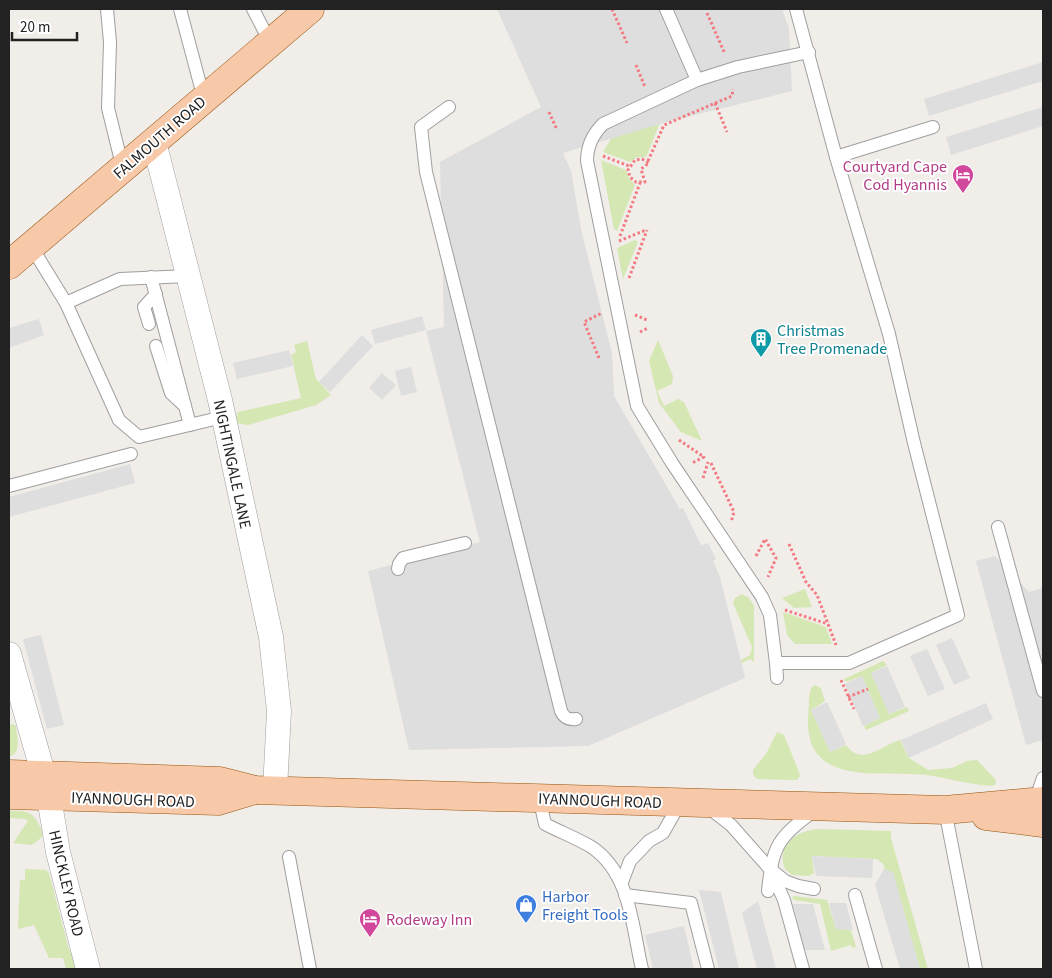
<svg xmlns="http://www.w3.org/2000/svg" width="1052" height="978" viewBox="0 0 1052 978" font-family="'Source Sans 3',sans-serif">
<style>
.grass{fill:#d5e7b3}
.parking{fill:#dedede}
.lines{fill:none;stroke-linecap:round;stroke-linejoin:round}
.lane-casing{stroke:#9f9f9f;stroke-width:14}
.street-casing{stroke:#9f9f9f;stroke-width:25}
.primary-casing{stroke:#96520a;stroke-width:29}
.path{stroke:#f27a80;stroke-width:3;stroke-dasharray:2.5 2.5;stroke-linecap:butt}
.lane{stroke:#fff;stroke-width:12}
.street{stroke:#fff;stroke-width:24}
.primary{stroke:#f7c9a9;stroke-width:28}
.labels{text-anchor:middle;stroke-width:4;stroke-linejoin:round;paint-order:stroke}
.street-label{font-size:16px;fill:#222;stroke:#fff}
.hotel-label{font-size:16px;fill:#b23c85;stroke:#fff;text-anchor:end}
.culture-label{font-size:16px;fill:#0d838f;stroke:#fff;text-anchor:start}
.shop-label{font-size:16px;fill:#366cbe;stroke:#fff;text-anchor:start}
</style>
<rect width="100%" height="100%" fill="#f1ede9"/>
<!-- grass -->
<g class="grass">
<path d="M660,123L646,157H637L630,162L603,152L612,137Z"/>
<path d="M601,160L626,170L629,178L635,185L617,231L614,229Z"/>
<path d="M635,240L638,242L623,279L617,248Z"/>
<path d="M658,340L673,376L672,384L657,391L664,406L678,399L684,402L702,441L681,432L659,403L649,361Z"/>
<path d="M307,341L316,379L331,395L316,405L248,425L237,423L235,418L238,412L301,398L291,355L296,352L294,345Z"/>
<path d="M805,589L812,607L794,608L782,598Z"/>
<path d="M742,594L749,598L754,606V662L750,659L740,664L741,660L750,655L752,647L733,603L735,598Z"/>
<path d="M783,612L826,627L832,644H795L787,635Z"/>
<path d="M883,661L887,665L871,673L889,714L907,707L909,711L866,730L864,726L880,718L862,676L846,682L844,679Z"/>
<path d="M815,685L821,688L825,701L811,710L830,752L846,745C862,767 880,746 900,740L909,758L928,770L952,768L967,761L977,760L996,780L995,785C984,788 942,777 927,775C882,770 806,788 808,719C809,709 808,698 811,688Z"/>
<path d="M13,724L16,726C17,738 22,753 9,757V725Z"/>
<path d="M777,732L784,735L799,772L800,776L797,780L757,779L753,775V770L766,754Z"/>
<path d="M9,811C24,811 32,810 39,825C42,830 43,832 42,837L32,845L13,843L28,821L25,819L9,818Z"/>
<path d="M820,829L891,831V838L928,969H920L893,873L884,869V865L877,859L812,856L814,873L809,876L792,875L785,869C775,843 799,830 820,829Z"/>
<path d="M25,869L46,870L49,873L69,950L73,951L77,969H66L63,958H49L34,925L18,929L20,880H25Z"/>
<path d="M794,896L827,900L836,929L851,930L856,947L852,948L851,945L831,951L820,904L794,900L792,897Z"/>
</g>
<!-- parking -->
<g class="parking">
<path d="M497,9H782L789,28L792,91L670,121L563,153L571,171L582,234L612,353L614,396L680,509L683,508L701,545L708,543L716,559L713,561L720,577L745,678L588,746L409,750L368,571L480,542L426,331L444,327L440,162L541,107Z"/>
<path d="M1043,62V81L929,116L924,99Z"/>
<path d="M1043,107V126L951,155L946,137Z"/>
<path d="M422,316L426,330L375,344L371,330Z"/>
<path d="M39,319L44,335L9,348V328Z"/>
<path d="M362,335L373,346L330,392L319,382Z"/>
<path d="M289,350L293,366L237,379L233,363Z"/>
<path d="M411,367L417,392L401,396L395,371Z"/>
<path d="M382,373L396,385L382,400L369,388Z"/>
<path d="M130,464L135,483L9,517V497Z"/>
<path d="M995,556L1029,592L1043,588V740L1026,745L976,561Z"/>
<path d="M41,635L64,725L47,729L23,639Z"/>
<path d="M952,638L970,678L954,685L936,645Z"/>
<path d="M927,649L945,689L928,696L910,656Z"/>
<path d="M887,666L905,707L889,714L871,673Z"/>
<path d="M862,676L880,718L863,726L845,684Z"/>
<path d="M827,702L846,744L830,752L811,710Z"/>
<path d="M986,703L993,719L909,758L901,740Z"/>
<path d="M812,856L873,859L872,878L816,876Z"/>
<path d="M884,869L893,872L920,969H900L875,885Z"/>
<path d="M699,890L721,892L739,969H719Z"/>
<path d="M758,901L776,969H757L742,913Z"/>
<path d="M829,903H846L853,930L836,929Z"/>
<path d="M793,904H813L825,950H804Z"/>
<path d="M684,926L694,969H653L645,935Z"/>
</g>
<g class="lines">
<!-- lane casing -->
<g class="lane-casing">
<g id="lane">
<path d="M107,9L110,42L108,108L123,169"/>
<path d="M180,9L204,99"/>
<path d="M253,9L270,42"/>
<path d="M666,9L697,80L603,124C592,135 587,146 587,161L637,406L672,463L762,597L770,615L776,663"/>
<path d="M796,9L836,157L933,127"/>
<path d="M697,80L738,67L809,52"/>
<path d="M449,107L421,127L426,172L561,711C564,718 568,720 576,719"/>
<path d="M31,246L66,303L119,420L139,437L223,417"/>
<path d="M151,277L190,425"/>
<path d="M66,303L120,279L188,276"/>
<path d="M149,324L144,307L156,294"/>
<path d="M156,346L171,393L185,406"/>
<path d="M9,486L131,454"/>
<path d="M998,527L1043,691"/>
<path d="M398,569L399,564L403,558L465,543"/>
<path d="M777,678L776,663H849L958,615L914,443L889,334L836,157"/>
<path d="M539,797L545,824C560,832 579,839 593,848C631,875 632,927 642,969"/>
<path d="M1035,801L1043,778"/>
<path d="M709,808L731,825L770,869L785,881L798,886L814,889"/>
<path d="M945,810L976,969"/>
<path d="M289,857L310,969"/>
<path d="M772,873L784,900L803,969"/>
<path d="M622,882L630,861L649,841L663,833L680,803"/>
<path d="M768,891C773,844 778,838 815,810"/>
<path d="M625,895L691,903L708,969"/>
<path d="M855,895L876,969"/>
</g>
</g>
<!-- street casing -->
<g class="street-casing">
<g id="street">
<path d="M154,142L220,400L271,637L279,711L275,790"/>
<path d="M9,654L44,776"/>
<path d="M49,797L58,852L88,969"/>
</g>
</g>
<!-- primary casing -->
<g class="primary-casing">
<g id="primary">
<path d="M9,265L310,9"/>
<path d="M9,774L220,781L255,790L945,810L1043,801"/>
<path d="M9,795L218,801L255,790"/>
<path d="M986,816L1043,823"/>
</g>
</g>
<!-- path -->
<g class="path">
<path d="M612,9L627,43"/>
<path d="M707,13L725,54"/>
<path d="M636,65L645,87"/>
<path d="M715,103L727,132"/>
<path d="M549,112L557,130"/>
<path d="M603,156L629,166"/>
<path d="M642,159L649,163L641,169L645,182H636L630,177L628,170L635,160Z"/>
<path d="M648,161L664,125L732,96L733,89"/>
<path d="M620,236L640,183"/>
<path d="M619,241L646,230"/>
<path d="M629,278L647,230"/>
<path d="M635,315L647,320"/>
<path d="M640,332L648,328"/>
<path d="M599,358L584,322L602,313"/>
<path d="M679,440L704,457L692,463"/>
<path d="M711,463L734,512L731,522"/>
<path d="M703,478L708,462"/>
<path d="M789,544L806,582L817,595L836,645"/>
<path d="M756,556L765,539L776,558L768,577"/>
<path d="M785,610L828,624"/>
<path d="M841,680L854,709"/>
<path d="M848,697L868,689"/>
</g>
<!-- lane -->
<use href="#lane" class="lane"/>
<!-- street -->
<use href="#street" class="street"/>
<!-- primary -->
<use href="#primary" class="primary"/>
</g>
<!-- icons -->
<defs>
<g id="hotel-pin" transform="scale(1.125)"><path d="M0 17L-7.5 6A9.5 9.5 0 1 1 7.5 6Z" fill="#d1479c" stroke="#fff"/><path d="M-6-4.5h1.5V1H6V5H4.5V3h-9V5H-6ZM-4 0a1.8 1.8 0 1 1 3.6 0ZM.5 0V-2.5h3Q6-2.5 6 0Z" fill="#fff"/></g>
<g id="building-pin" transform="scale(1.125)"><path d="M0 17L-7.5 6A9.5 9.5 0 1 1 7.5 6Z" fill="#0f9aa8" stroke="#fff"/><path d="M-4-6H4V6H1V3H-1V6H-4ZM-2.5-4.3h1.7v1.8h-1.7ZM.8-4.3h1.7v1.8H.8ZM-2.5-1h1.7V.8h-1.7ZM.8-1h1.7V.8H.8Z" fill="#fff"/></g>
<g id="shop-pin" transform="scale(1.125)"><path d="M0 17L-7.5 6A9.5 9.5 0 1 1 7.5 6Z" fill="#3f7fe0" stroke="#fff"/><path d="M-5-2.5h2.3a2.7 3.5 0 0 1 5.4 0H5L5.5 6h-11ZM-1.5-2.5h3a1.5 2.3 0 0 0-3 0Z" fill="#fff"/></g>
</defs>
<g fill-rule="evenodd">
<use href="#hotel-pin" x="963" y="175"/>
<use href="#building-pin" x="761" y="339"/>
<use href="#shop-pin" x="526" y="905"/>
<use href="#hotel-pin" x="370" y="919"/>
</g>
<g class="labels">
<!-- street labels -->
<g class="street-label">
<text transform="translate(159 137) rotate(-41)" y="6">FALMOUTH ROAD</text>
<text transform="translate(233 464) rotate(78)" y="6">NIGHTINGALE LANE</text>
<text transform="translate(133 799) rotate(2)" y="6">IYANNOUGH ROAD</text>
<text transform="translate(600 800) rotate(2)" y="6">IYANNOUGH ROAD</text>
<text transform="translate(67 883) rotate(77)" y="6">HINCKLEY ROAD</text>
</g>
<!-- hotel labels -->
<g class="hotel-label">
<text x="947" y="172">Courtyard Cape<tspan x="947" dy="18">Cod Hyannis</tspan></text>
<text x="386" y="925" text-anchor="start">Rodeway Inn</text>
</g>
<!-- culture labels -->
<g class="culture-label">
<text x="777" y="336">Christmas<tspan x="777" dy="18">Tree Promenade</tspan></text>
</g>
<!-- shop labels -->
<g class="shop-label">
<text x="542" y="902">Harbor<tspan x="542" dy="18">Freight Tools</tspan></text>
</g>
</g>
<!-- border -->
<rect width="1052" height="978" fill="none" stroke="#222222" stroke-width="20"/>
<!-- scale -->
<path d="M12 32v8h65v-8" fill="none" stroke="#222222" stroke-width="2.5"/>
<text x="20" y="32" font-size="15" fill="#222222" stroke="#ffffff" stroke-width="4" paint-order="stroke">20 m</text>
</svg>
